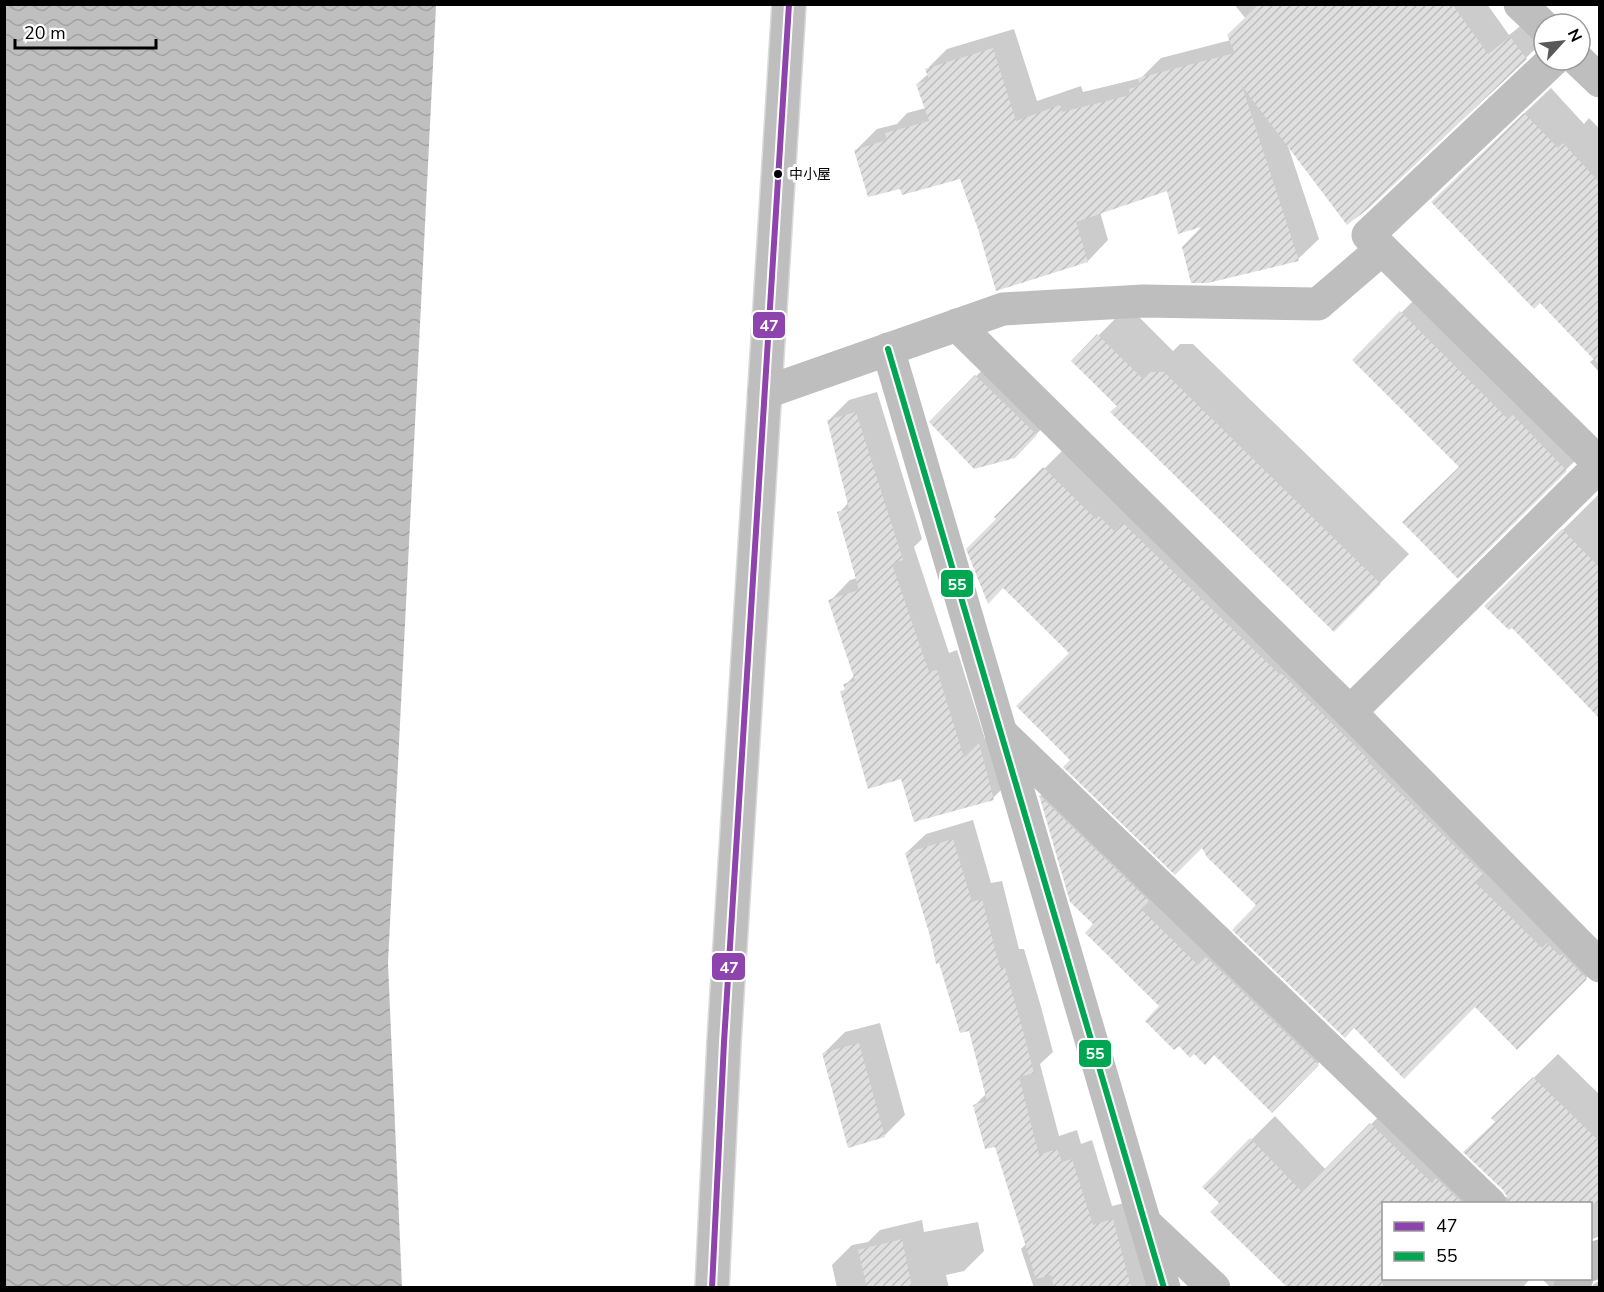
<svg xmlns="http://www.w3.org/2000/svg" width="1604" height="1292" viewBox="0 0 1604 1292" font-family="'Nunito Sans','Noto Sans JP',sans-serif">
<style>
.water{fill:url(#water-waves)}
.shadow{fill:#0003}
.building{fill:url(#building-hatch)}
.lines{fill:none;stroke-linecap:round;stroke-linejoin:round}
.highway-casing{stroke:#dbdbdb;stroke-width:36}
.street{stroke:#bebebe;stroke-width:33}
.highway{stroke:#bebebe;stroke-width:33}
.bus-1-casing{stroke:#fff;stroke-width:10}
.bus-2-casing{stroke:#fff;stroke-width:10}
.bus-1{stroke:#8e44ad;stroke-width:6}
.bus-2{stroke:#00a651;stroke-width:6}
.bus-dot{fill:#000;stroke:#fff;stroke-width:2}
.labels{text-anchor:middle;stroke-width:6;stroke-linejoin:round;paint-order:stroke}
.bus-label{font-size:14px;fill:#000;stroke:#fff;text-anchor:start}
.line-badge{stroke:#fff;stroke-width:2}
.badge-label{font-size:16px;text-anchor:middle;font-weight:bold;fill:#fff}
</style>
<defs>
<pattern id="water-waves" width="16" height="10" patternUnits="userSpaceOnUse" patternTransform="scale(1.5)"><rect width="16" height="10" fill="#bfbfbf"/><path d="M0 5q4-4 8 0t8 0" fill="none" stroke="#a2a2a2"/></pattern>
<pattern id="building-hatch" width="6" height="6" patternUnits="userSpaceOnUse" patternTransform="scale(1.5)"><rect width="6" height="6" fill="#dfdfdf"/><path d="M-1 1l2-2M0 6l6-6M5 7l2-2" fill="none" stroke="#bebebe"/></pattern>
</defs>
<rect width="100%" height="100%" fill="#fff"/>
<!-- water -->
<path class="water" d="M5,4L436,5L388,963L402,1287H5Z"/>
<!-- shadow -->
<g class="shadow">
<path d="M1234,4H1487L1509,35L1531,18L1544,40L1526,58L1288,146L1319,239L1298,259L1206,224L1168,189L1100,212L1108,240L1088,261L979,228L961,177L901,187L856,150L877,129L897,124L907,113L926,108L917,84L928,74L927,69L947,49L1014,29L1037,101L1081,86L1083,92L1141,78L1161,58L1231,40L1246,19Z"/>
<path d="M1551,88L1584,124L1589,118L1600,129V373L1590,362L1595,358L1458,176Z"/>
<path d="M1428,286L1592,444L1458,577L1461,467L1354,360Z"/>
<path d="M1128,306L1173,351L1180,344H1193L1409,554L1334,630L1073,361Z"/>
<path d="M997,355L1057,413L1014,457L931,422Z"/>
<path d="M877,392L922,539L914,547L949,653L957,650L985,739L999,725L1013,778L993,798L902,777L842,692L846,688L845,685L855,675L830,601L850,580L857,578L839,513L849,502L828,421L849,400Z"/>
<path d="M1066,447L1600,964L1517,1048L1475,1005L1258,905L1203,845L1072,760L1071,653L996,517Z"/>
<path d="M1598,495L1600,497V716L1512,625L1486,606Z"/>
<path d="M1060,777L1337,1044L1272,1111L1215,1053L1161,1006L1095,924L1071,901L1040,796Z"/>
<path d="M973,820L991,883L1002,881L1019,949H1024L1041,1007L1053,1052L1040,1064L1059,1136L1077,1130L1081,1144L1092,1140L1112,1206L1132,1201L1169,1288H1034L1021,1249L1027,1243L996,1145L975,1105L987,1093L970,1029L931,936L906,853L926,834Z"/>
<path d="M880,1023L905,1115L884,1136L824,1053L845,1032Z"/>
<path d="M1558,1054L1600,1095V1236L1590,1240V1204H1384V1278H1531L1522,1288H1289L1212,1212L1221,1203L1204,1187L1275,1116L1326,1170L1395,1100L1501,1194L1510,1199L1496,1121L1493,1118Z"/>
<path d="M922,1220L924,1232L978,1222L984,1251L964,1271L946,1275L949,1288H837L832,1265L852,1245L868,1242L880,1230Z"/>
<path d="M1541,1278H1562L1553,1288H1551Z"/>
<path d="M1600,1280V1288H1590L1594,1284Z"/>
</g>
<!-- building -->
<g class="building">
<path d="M1259,4H1452L1488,54L1510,37L1527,59L1369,208L1347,225L1242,86L1299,261L1208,283H1191L1182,247L1201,227L1178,234L1167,191L1076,222L1088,262L996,291L978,229L960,179L902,195L900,189L868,197L854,150L887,140L885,133L929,121L916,84L929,80L925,69L993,48L1016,121L1060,105L1062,112L1130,95L1129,89L1140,86L1138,78L1235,53L1227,35Z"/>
<path d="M1524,113L1558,148L1563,143L1599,182V365L1540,303L1534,309L1431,202Z"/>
<path d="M1400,311L1508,419L1513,415L1567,471L1458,579L1402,522L1459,467L1352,360Z"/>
<path d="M1097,334L1143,379L1149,372H1164L1381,584L1334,632L1110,412L1117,406L1071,361Z"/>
<path d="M975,375L1037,435L1015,458L974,469L929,422Z"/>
<path d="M856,412L903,560L892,564L929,672L937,670L964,758L979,743L994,800L914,822L901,779L868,789L840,691L845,690L843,684L855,681L828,600L859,590L837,512L849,509L827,420Z"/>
<path d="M1043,467L1096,519L1099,516L1114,531L1123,523L1280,675L1282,674L1368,759L1367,761L1484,875L1476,883L1542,948L1547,943L1560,956L1562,954L1587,979L1517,1050L1475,1007L1404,1079L1354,1028L1345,1038L1232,930L1256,905L1207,857L1202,848L1175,875L1063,767L1070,760L1016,706L1069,653L1003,588L988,604L966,549L996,519L994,517Z"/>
<path d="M1562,529L1599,567V718L1512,628L1509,630L1484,606Z"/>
<path d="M1039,795L1149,901L1141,909L1198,965L1206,957L1319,1065L1272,1113L1214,1055L1205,1065L1194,1054L1190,1058L1179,1046L1174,1050L1145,1021L1159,1006L1085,933L1093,924L1070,902Z"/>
<path d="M953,839L972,902L982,899L1000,968H1005L1022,1027L1034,1073L1019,1077L1039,1155L1057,1149L1062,1162L1072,1159L1093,1225L1113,1219L1131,1287H1054L1051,1275L1036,1279L995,1147L985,1149L973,1105L987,1101L969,1031L960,1033L939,963L936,964L930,936L905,853Z"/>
<path d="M859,1043L885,1137L848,1148L822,1053Z"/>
<path d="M1533,1077L1599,1141V1203H1508V1198L1503,1190L1463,1152L1495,1122L1491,1118Z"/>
<path d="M1370,1123L1432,1183L1436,1178L1462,1203H1383V1287H1287L1210,1212L1219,1203L1202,1187L1250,1138L1302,1192Z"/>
<path d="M902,1239L912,1287H867L858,1250Z"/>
</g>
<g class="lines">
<!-- highway casing -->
<g class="highway-casing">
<path id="highway" d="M712,1288L724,1042L789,4"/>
</g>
<!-- street -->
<g class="street">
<path d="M1520,4L1544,27"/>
<path d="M1553,60L1368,235L1600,464"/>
<path d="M1578,60L1600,81"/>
<path d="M957,325L1350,712L1600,966"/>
<path d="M888,349L1164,1288"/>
<path d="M764,393L1003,309L1143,301L1318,304L1382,249"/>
<path d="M1350,712L1600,465"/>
<path d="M1002,734L1490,1204"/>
<path d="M1145,1223L1214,1288"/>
<path d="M1590,1265L1600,1256"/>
<path d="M1570,1288L1577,1278"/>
</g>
<!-- highway -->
<use href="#highway" class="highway"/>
<!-- bus-1 casing -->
<g class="bus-1-casing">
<path id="bus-1" d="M712,1288L724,1042L789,4"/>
</g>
<!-- bus-2 casing -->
<g class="bus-2-casing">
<path id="bus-2" d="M888,349L1164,1288"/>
</g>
<!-- bus-1 -->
<use href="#bus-1" class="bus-1"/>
<!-- bus-2 -->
<use href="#bus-2" class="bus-2"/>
</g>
<!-- markers -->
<circle class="bus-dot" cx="778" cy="174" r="5"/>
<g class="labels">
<!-- bus labels -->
<g class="bus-label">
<text x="789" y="179">中小屋</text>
</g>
</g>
<g class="line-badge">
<rect x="752" y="311" width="34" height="28" rx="6" fill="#8e44ad"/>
<rect x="940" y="569" width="34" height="29" rx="6" fill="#00a651"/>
<rect x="711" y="952" width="35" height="29" rx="6" fill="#8e44ad"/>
<rect x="1078" y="1039" width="34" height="29" rx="6" fill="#00a651"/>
</g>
<g class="badge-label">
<text x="769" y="331">47</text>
<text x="957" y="590">55</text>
<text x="729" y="973">47</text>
<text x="1095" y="1059">55</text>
</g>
<!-- border -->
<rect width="1604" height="1292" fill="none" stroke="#000000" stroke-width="12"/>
<!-- legend -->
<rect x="1382" y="1202" width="210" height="78" fill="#ffffff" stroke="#999999" stroke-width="1.5"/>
<rect x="1394" y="1222" width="30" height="9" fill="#8e44ad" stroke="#999999" stroke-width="1.5"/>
<text x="1436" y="1232" font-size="18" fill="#000000">47</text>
<rect x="1394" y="1252" width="30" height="9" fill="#00a651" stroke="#999999" stroke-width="1.5"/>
<text x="1436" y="1262" font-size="18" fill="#000000">55</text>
<!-- north arrow -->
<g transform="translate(1562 42) rotate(63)"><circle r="28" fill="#ffffff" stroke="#999999" stroke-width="1.5"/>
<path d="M0-4.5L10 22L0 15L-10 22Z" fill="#595959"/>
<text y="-9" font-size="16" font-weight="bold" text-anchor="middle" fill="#000000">N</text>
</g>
<!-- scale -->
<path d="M15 39v9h141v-9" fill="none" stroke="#000000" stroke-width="3"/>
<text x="24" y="39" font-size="18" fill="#000000" stroke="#ffffff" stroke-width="4.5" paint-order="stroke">20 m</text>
</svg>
